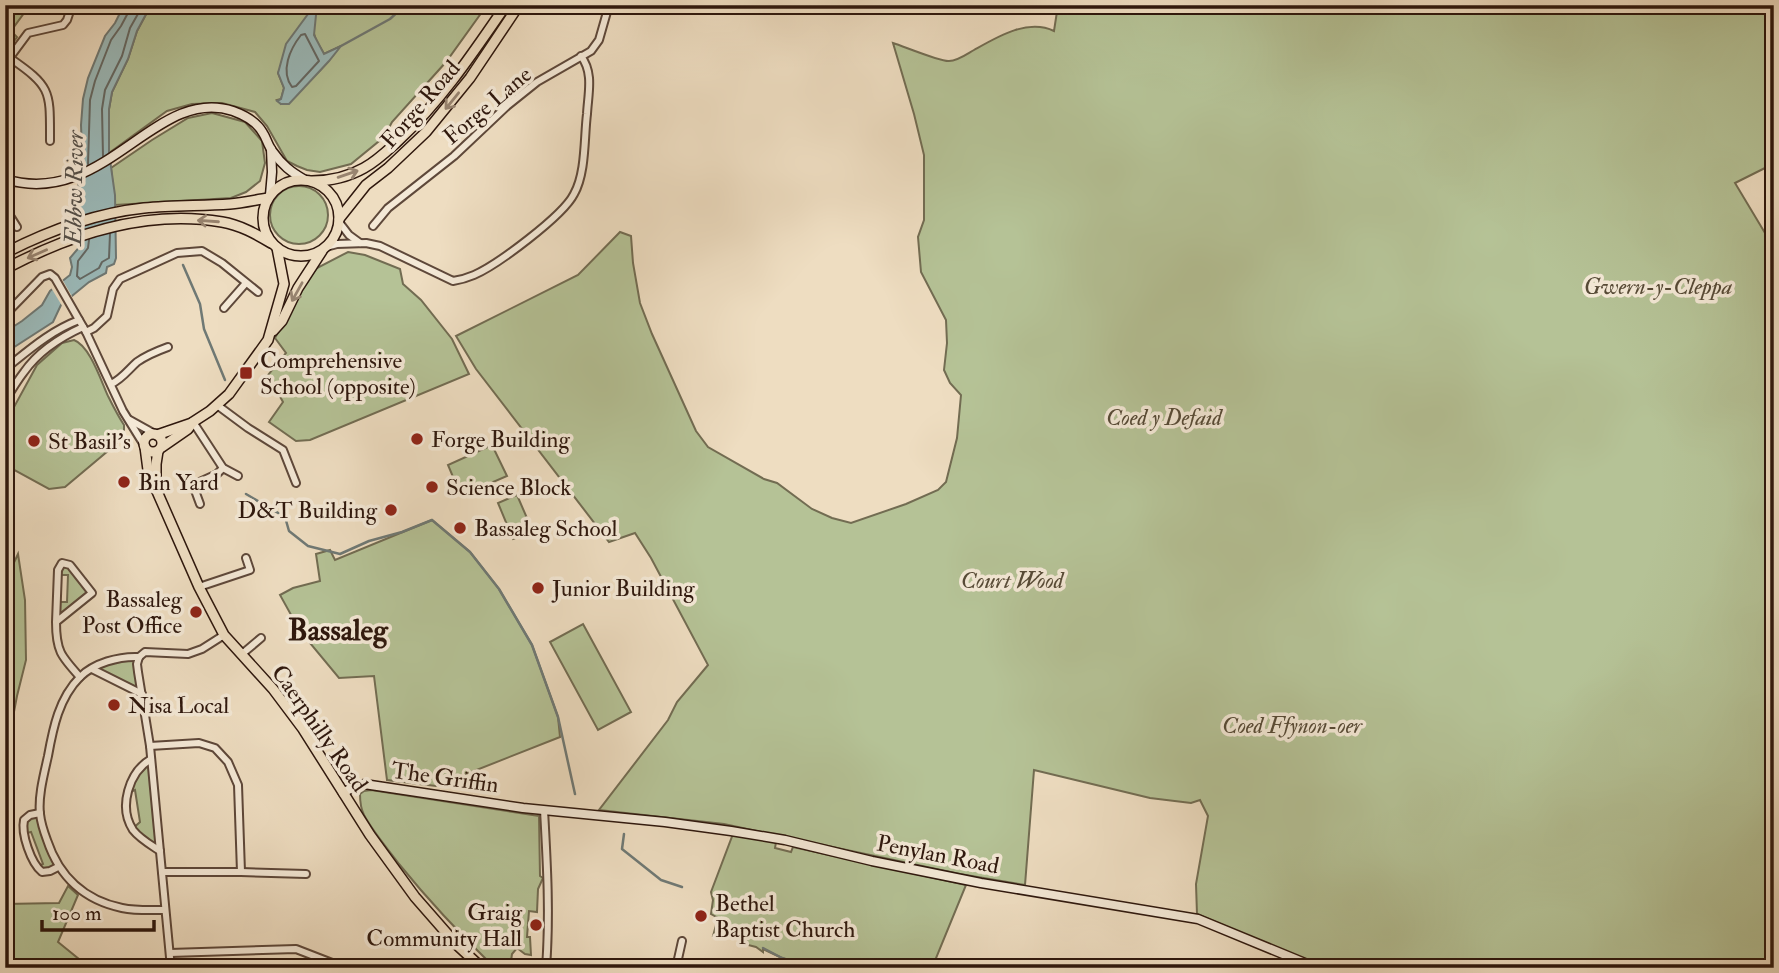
<svg xmlns="http://www.w3.org/2000/svg" width="1779" height="973" viewBox="0 0 1779 973" font-family="'IM FELL Double Pica',serif">
<style>
.green{fill:#b5c296;stroke:#726c52;stroke-width:2}
.water{fill:#9bbaba;stroke:#6f7975;stroke-width:2}
.pier{fill:#eeddc1}
.lines{fill:none;stroke-linecap:round;stroke-linejoin:round}
.shore{stroke:#646864;stroke-width:2}
.stream{stroke:#6f7975;stroke-width:2.5}
.street-casing{stroke:#5e483a;stroke-width:10}
.secondary-casing{stroke:#2e170d;stroke-width:11}
.primary-casing{stroke:#2e170d;stroke-width:12}
.street{stroke:#f4e9d7;stroke-width:6}
.secondary{stroke:#f4e9d7;stroke-width:8}
.primary{stroke:#eeddc1;stroke-width:9}
.oneway{stroke:#988470}
.poi-dot{fill:#8f2418;stroke:#f4e9d7;stroke-width:2.5}
.labels{text-anchor:middle;stroke-width:7;stroke-linejoin:round;paint-order:stroke}
.street-label{font-size:23px;fill:#2e170d;stroke:#f4e9d7}
.park-label{font-size:23px;font-style:italic;fill:#564a36;stroke:#f4e9d7}
.poi-label{font-size:23px;fill:#2e170d;stroke:#f4e9d7;text-anchor:start}
.water-label{font-size:24px;font-style:italic;fill:#54504a;stroke:#f4e9d7}
.district-label{font-size:30px;font-weight:bold;fill:#2e170d;stroke:#f4e9d7}
</style>
<rect width="100%" height="100%" fill="#eeddc1"/>
<filter id="stains"><feTurbulence type="fractalNoise" baseFrequency=".00286" numOctaves="4"/><feColorMatrix values="0 0 0 0 .2 0 0 0 0 .09 0 0 0 0 .02 0 0 0 .5 -.17"/></filter>
<radialGradient id="worn" r=".72"><stop offset=".6" stop-color="#630" stop-opacity="0"/><stop offset="1" stop-color="#630" stop-opacity=".3"/></radialGradient>
<!-- green -->
<g class="green">
<path d="M5,5H30L11,31L17,37L5,54Z"/>
<path d="M151,5H307L308,14L278,73L284,88L281,99L277,100L281,104C303,87 324,70 339,47L324,54C321,48 317,43 315,37C311,28 316,15 317,5H487L446,62L392,122L384,137L351,164L320,172L307,170L297,166L287,161L267,126L255,112L222,103L192,104L167,111L109,153V109L112,92L128,59L137,31Z"/>
<path d="M1058,5H1774V169L1769,166L1735,183L1774,248V968H1327L1291,954L1197,914L1196,884L1208,816L1200,800L1191,803L1150,798L1034,770L1025,885L960,874L724,824L599,810L668,720L677,702L708,665L651,558L635,533L609,542L476,369L456,336L578,275L620,232L631,236L633,263L640,303L652,334L696,431L708,447L764,479L777,483L812,509L832,518L851,523L906,504L938,490L946,482L957,438L961,395L950,383L944,370L947,343L946,320L921,272L918,237L924,220V155L914,114L893,43C903,46 941,62 949,61C958,61 967,54 974,50C997,37 1028,18 1054,31Z"/>
<path d="M212,113L245,122L262,141L265,163L260,181L246,192L231,198L115,205L111,168L152,140L188,118Z"/>
<circle cx="299" cy="215" r="29"/>
<path d="M348,252L365,255L400,269L403,284L421,300L452,339L469,374L310,440L296,441L269,422L283,402L268,375L286,353L275,338L301,288L317,268Z"/>
<path d="M74,340C90,346 101,381 108,396C113,406 118,416 124,425V430L119,437L121,440L65,487L49,489L5,465V446L14,407L37,365L62,343Z"/>
<path d="M492,445L507,476L461,496L448,465Z"/>
<path d="M517,495L533,532L513,539L498,503Z"/>
<path d="M432,520L470,552L499,589L532,645L558,717L560,737L436,786L387,780L374,676L339,678L300,631L280,595L293,588L320,581L316,554L330,550L335,560Z"/>
<path d="M18,554L25,600L26,660L17,696L5,759V643L11,591V569Z"/>
<path d="M62,563L70,565L92,593L56,622L57,602H67L68,575H58Z"/>
<path d="M583,624L631,712L598,730L550,642Z"/>
<path d="M139,657L142,694L92,669L106,662Z"/>
<path d="M151,759L160,851L132,829L140,822L135,790L128,793L132,780Z"/>
<path d="M371,790L539,816L540,876L543,878L538,889L537,912L529,911L527,937H530L531,955L525,954L517,948L512,954L510,968H495C461,935 429,901 399,864C388,849 373,832 364,815C361,809 360,802 360,794L364,791Z"/>
<path d="M40,813L58,867L50,871L36,867L43,864L31,832L23,834L24,820Z"/>
<path d="M733,834L776,842L775,848L791,852L793,847L966,885L932,968H813L782,958L763,949V952L756,947L748,945L747,941L722,934L720,938L713,936L718,918L711,914L713,900L711,892Z"/>
<path d="M68,886L78,895L58,942L85,964L87,968H5V904L59,903Z"/>
</g>
<!-- water -->
<g class="water">
<path d="M124,5H151L137,31L128,59L112,92L109,109V153L115,195L116,258L114,264L107,267L106,273L89,282L61,305L53,322L5,353V332L22,321L42,305L50,291L70,275L72,267L70,258L82,244L78,190L82,151L81,125L83,99L88,78L105,36L115,23Z"/>
<path d="M307,5H317L314,35L324,54L341,46L329,61L289,104H281L277,101L281,99L284,88L278,73L286,44L308,14Z"/>
</g>
<!-- pier -->
<path class="pier" d="M61,277L74,300L64,309L50,286Z"/>
<g class="lines">
<!-- shore -->
<g class="shore">
<path d="M305,34L319,61L296,86L292,87C280,71 290,49 301,35Z"/>
<path d="M103,156L102,109L105,90L122,56L130,28L143,5"/>
<path d="M88,164L90,100L95,81L111,40L121,26L129,11V5"/>
<path d="M89,240L88,248L78,261L77,276L80,279L99,268L102,262L109,258L110,234"/>
</g>
<!-- stream -->
<g class="stream">
<path d="M341,46L390,19L405,5"/>
<path d="M183,265L200,304L204,329L225,380"/>
<path d="M246,494L285,517L289,531L308,546L340,554L369,541L402,532L432,520L470,552L499,589L532,645L558,717L575,794"/>
<path d="M624,834L622,849L661,880L682,887"/>
<path d="M763,948L782,958L813,968"/>
</g>
<!-- street casing -->
<g class="street-casing">
<g id="street">
<path d="M10,58C52,87 50,91 50,141"/>
<path d="M5,64L28,33L63,25L67,20L72,5"/>
<path d="M5,208L17,227"/>
<path d="M339,222L349,235L360,243"/>
<path d="M373,226L388,208L454,156L507,106L537,82L591,51L599,40L609,5"/>
<path d="M326,247L337,244L366,243L380,246L453,281C460,280 467,278 474,275C497,265 563,216 574,194C586,173 584,138 587,114C588,94 594,73 581,56"/>
<path d="M224,308L246,283"/>
<path d="M5,315L42,277L50,274L55,278L86,332L123,411L144,445"/>
<path d="M86,332L94,328L107,316L113,289L120,279L177,253L202,251L222,263L258,292"/>
<path d="M5,369C29,350 50,331 79,320"/>
<path d="M111,384C122,379 128,370 137,362C147,355 157,351 168,347"/>
<path d="M5,401C11,391 17,381 24,372C38,352 61,337 83,327"/>
<path d="M217,405L248,428L283,450L296,483"/>
<path d="M130,420L157,435"/>
<path d="M193,422L223,468L238,476"/>
<path d="M200,504L193,485L217,474L223,468"/>
<path d="M199,587L250,570L246,558"/>
<path d="M56,622L58,570L62,563L70,565L92,593L56,622C56,651 61,656 80,677"/>
<path d="M242,654L261,638"/>
<path d="M139,657C119,656 94,663 80,677C59,698 53,728 48,756C44,774 38,796 40,814C41,823 44,832 47,840C59,876 84,900 122,908C137,911 151,910 165,910"/>
<path d="M139,657L137,664L138,672L150,746L171,968"/>
<path d="M139,657L145,652L188,654L202,649L224,635"/>
<path d="M92,669L142,694"/>
<path d="M150,746L199,743L215,748L228,762L238,785L241,872"/>
<path d="M151,759C129,772 118,807 133,830C140,839 151,845 160,851"/>
<path d="M544,810C547,863 550,915 546,968"/>
<path d="M40,813L30,815L24,820C21,834 31,863 42,872L50,871L58,867"/>
<path d="M162,872H241L306,874"/>
<path d="M170,953L296,949L345,968"/>
<path d="M676,968L682,941"/>
</g>
</g>
<!-- secondary casing -->
<g class="secondary-casing">
<g id="secondary">
<path d="M5,179C104,210 155,85 233,111C244,115 257,122 263,133C267,139 268,146 273,152C282,165 291,172 305,180"/>
<path d="M270,195L272,172L271,149"/>
<path d="M343,793L355,786L364,784L523,808L665,822L731,831L785,840L872,861L981,883L1198,919L1317,968"/>
</g>
</g>
<!-- primary casing -->
<g class="primary-casing">
<g id="primary">
<circle cx="301" cy="218" r="38"/>
<path d="M312,181C330,181 348,177 364,168C377,161 387,151 398,141C441,101 473,53 506,5"/>
<path d="M339,219L366,185L388,168L426,132L470,78L519,5"/>
<path d="M5,253C48,231 96,213 144,208C173,205 201,206 230,204C243,203 255,200 268,198"/>
<path d="M5,269C71,234 147,209 222,222C240,225 256,234 271,243"/>
<path d="M273,331L282,321L298,288L322,251"/>
<circle cx="153" cy="443" r="9"/>
<path d="M157,435L192,423"/>
<path d="M145,447L148,470L152,480L199,587L224,635L273,689L303,729L370,835L415,897L457,945L482,968"/>
<path d="M162,447L188,429L193,422L210,411L229,394L268,340L284,284L277,248"/>
<path d="M156,481V464L158,451"/>
</g>
</g>
<!-- street -->
<use href="#street" class="street"/>
<!-- secondary -->
<use href="#secondary" class="secondary"/>
<!-- primary -->
<use href="#primary" class="primary"/>
</g>
<!-- one-way arrows -->
<defs><path id="oneway-shaft" d="M-6 0H5M1.5-3L5.5 0L1.5 3" fill="none" stroke-width="1.6" stroke-linecap="round" stroke-linejoin="round" transform="scale(1.75)"/></defs>
<g class="oneway">
<use href="#oneway-shaft" transform="translate(452 101) rotate(129)"/>
<use href="#oneway-shaft" transform="translate(348 174) rotate(-19)"/>
<use href="#oneway-shaft" transform="translate(208 221) rotate(-176)"/>
<use href="#oneway-shaft" transform="translate(37 254) rotate(156)"/>
<use href="#oneway-shaft" transform="translate(297 292) rotate(119)"/>
</g>
<!-- markers -->
<g class="poi-dot">
<rect x="239" y="366" width="14" height="14" rx="3.5"/>
<circle cx="417" cy="439" r="7"/>
<circle cx="34" cy="441" r="7"/>
<circle cx="124" cy="482" r="7"/>
<circle cx="432" cy="487" r="7"/>
<circle cx="391" cy="510" r="7"/>
<circle cx="460" cy="528" r="7"/>
<circle cx="538" cy="588" r="7"/>
<circle cx="196" cy="612" r="7"/>
<circle cx="114" cy="705" r="7"/>
<circle cx="701" cy="916" r="7"/>
<circle cx="536" cy="925" r="7"/>
</g>
<g class="labels">
<!-- street labels -->
<g class="street-label">
<text transform="translate(420 104) rotate(-49)" y="8">Forge Road</text>
<text transform="translate(487 105) rotate(-40)" y="8">Forge Lane</text>
<text transform="translate(320 728) rotate(55)" y="8">Caerphilly Road</text>
<text transform="translate(445 777) rotate(8)" y="8">The Griffin</text>
<text transform="translate(938 854) rotate(11)" y="8">Penylan Road</text>
</g>
<!-- park labels -->
<g class="park-label">
<text x="1658" y="294">Gwern-y-Cleppa</text>
<text x="1164" y="425">Coed y Defaid</text>
<text x="1012" y="588">Court Wood</text>
<text x="1292" y="733">Coed Ffynon-oer</text>
</g>
<!-- poi labels -->
<g class="poi-label">
<text x="260" y="368">Comprehensive<tspan x="260" dy="26">School (opposite)</tspan></text>
<text x="431" y="447">Forge Building</text>
<text x="48" y="449">St Basil's</text>
<text x="138" y="490">Bin Yard</text>
<text x="446" y="495">Science Block</text>
<text x="377" y="518" text-anchor="end">D&amp;T Building</text>
<text x="474" y="536">Bassaleg School</text>
<text x="552" y="596">Junior Building</text>
<text x="182" y="607" text-anchor="end">Bassaleg<tspan x="182" dy="26">Post Office</tspan></text>
<text x="128" y="713">Nisa Local</text>
<text x="715" y="911">Bethel<tspan x="715" dy="26">Baptist Church</tspan></text>
<text x="522" y="920" text-anchor="end">Graig<tspan x="522" dy="26">Community Hall</tspan></text>
</g>
<!-- water labels -->
<g class="water-label">
<text transform="translate(74 188) rotate(-89)" y="8">Ebbw River</text>
</g>
<!-- district labels -->
<g class="district-label">
<text x="338" y="640">Bassaleg</text>
</g>
</g>
<!-- margin -->
<rect width="1779" height="973" fill="none" stroke="#eeddc1" stroke-width="28"/>
<rect x="7" y="7" width="1765" height="959" fill="none" stroke="#2e170d" stroke-width="3.5"/>
<rect x="14" y="14" width="1751" height="945" fill="none" stroke="#2e170d" stroke-width="2"/>
<!-- scale -->
<path d="M42 920v10h112v-10" fill="none" stroke="#2e170d" stroke-width="3.5"/>
<text x="52" y="920" font-size="21" fill="#2e170d" stroke="#f4e9d7" stroke-width="5" paint-order="stroke">100 m</text>
<rect width="100%" height="100%" filter="url(#stains)"/>
<rect width="100%" height="100%" fill="url(#worn)"/>
</svg>
